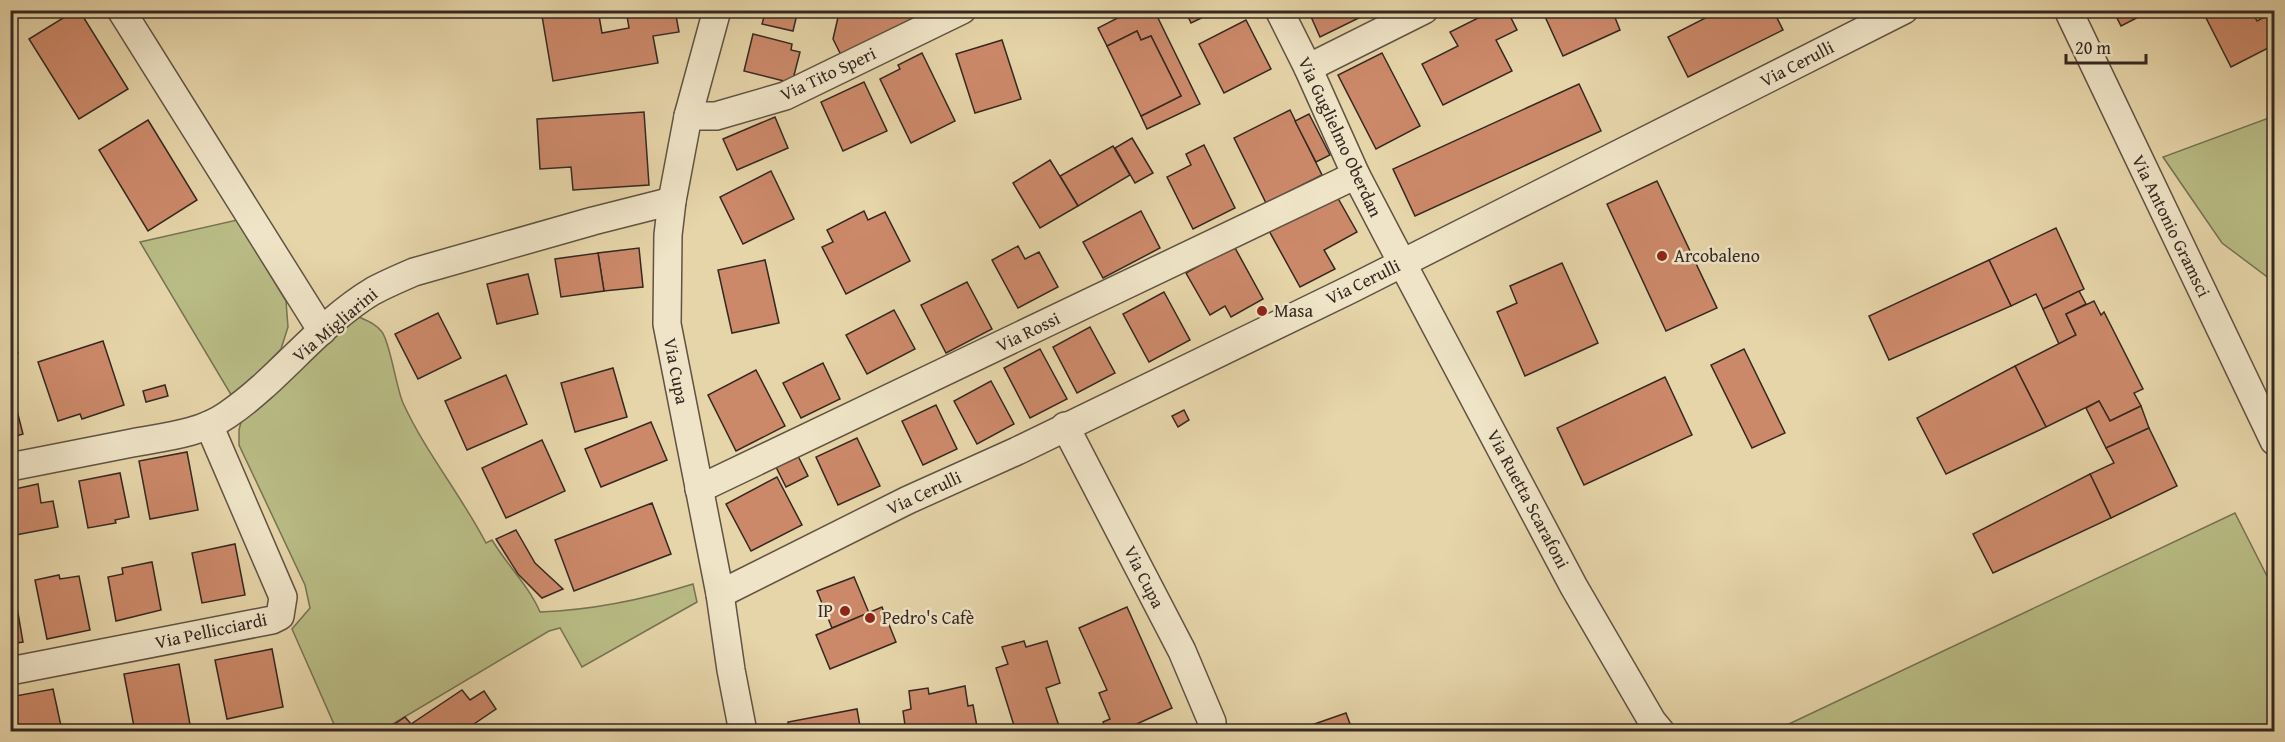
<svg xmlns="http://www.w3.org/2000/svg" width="2285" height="742" viewBox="0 0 2285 742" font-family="'Gentium Book Plus',serif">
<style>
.green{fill:#b9bc85;stroke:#777254;stroke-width:1.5}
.building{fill:#cc896a;stroke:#352822;stroke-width:1.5}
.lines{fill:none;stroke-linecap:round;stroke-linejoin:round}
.minor-casing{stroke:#615344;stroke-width:30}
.minor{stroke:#efe4c7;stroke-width:27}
.poi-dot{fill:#8f2418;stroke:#efe4c7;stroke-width:2}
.labels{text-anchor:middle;stroke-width:5;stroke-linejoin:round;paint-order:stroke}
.street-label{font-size:18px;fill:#352822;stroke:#efe4c7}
.poi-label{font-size:18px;fill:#352822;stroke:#efe4c7;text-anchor:start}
</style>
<rect width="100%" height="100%" fill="#e6d5a9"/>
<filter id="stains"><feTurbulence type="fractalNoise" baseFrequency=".00333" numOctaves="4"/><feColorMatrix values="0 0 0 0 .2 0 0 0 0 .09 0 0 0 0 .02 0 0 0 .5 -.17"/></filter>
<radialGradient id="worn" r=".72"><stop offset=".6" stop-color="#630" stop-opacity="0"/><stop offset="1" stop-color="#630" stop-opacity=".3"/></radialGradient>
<!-- green -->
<g class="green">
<path d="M2274,116V282L2222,243L2163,157Z"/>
<path d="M237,220L286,301L288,327L281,349L233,398L140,242Z"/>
<path d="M359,317C368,321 376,324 382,332C390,342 396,387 403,403C426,453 461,495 486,543L492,540C507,565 529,586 540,612C593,610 642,600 693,584L697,602L582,667L560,628L549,631L381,731H337L292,629L310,608L305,585L239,445V430L242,418L352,320Z"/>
<path d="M2235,513L2274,590V731H1774Z"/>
</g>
<!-- building -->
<g class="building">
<path d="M76,10H79L128,89L79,119L29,39Z"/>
<path d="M541,10H598L602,33L629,28L626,10H675L679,32L653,36L658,63L553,81Z"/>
<path d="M766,10H798L793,31L762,24Z"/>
<path d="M843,10H933L842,57L833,39L839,13Z"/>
<path d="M1133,10H1154L1200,104L1147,129L1141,116L1181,96L1151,36L1141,40L1137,31L1107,46L1098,28Z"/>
<path d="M1185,10H1218L1191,23Z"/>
<path d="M1308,10H1375L1320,37Z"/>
<path d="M1494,10H1507L1517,30L1496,40L1512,71L1443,105L1422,64L1458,46L1450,32Z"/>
<path d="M1542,10H1612L1620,30L1563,56Z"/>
<path d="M1721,10H1773L1783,30L1688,77L1668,37Z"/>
<path d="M2113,10H2152L2121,26Z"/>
<path d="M2202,10H2251L2257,21L2274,12V45L2231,67Z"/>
<path d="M1246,20L1271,69L1224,93L1199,44Z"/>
<path d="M1137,31L1141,40L1151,36L1181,96L1141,116L1107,46Z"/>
<path d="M753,34L792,44L791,50L800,52L792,83L744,71Z"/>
<path d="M1002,40L1021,99L975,113L956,54Z"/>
<path d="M922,53L955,121L911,143L880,79L900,69L898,65Z"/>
<path d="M1382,53L1420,126L1376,149L1338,75Z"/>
<path d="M864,82L887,131L843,151L821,102Z"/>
<path d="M1579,84L1601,131L1415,216L1393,169Z"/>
<path d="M1290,110L1322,175L1266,203L1234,138Z"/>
<path d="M644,112L649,185L573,190L571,167L540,169L537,119Z"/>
<path d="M1309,114L1330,155L1316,162L1295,121Z"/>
<path d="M775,117L788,148L737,170L723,139Z"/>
<path d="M148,120L197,200L148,231L99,150Z"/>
<path d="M1132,138L1153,173L1135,183L1115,148Z"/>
<path d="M1204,145L1235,208L1193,229L1167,177L1191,165L1186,154Z"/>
<path d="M1113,146L1130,175L1078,206L1060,176Z"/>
<path d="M1050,160L1078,206L1040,228L1013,183Z"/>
<path d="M771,171L794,219L743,244L720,197Z"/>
<path d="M1657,181L1717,308L1666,331L1607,204Z"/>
<path d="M1335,193L1357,232L1324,250L1335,269L1300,287L1268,229Z"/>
<path d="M864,211L868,220L885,212L910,261L846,294L822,247L833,242L827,230Z"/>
<path d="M1141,211L1160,248L1103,278L1083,242Z"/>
<path d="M2056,228L2084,289L2043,309L2036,294L2011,306L1989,260Z"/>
<path d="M1018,246L1025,259L1039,252L1058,287L1018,308L992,260Z"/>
<path d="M1234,246L1263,299L1231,317L1225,306L1210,315L1186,273Z"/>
<path d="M639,248L643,287L604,291L598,253Z"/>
<path d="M598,253L604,291L561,297L555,259Z"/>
<path d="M765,260L779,323L732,333L718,270Z"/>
<path d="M1989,260L2011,306L1889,360L1869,316Z"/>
<path d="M1562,263L1598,343L1525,376L1497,312L1517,303L1510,286Z"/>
<path d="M528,274L538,314L497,324L487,284Z"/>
<path d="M10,280L16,302L10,303Z"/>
<path d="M967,282L992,329L946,353L921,305Z"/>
<path d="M2079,291L2086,304L2066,314L2076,335L2059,344L2043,309Z"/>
<path d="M1164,292L1190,340L1149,362L1123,314Z"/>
<path d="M2094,301L2101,315L2104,312L2143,389L2134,393L2141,406L2110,421L2099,401L2046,427L2015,366L2076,335L2066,314Z"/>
<path d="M894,310L915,349L867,374L846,335Z"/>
<path d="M438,313L461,358L418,379L395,334Z"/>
<path d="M1090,327L1115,373L1077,393L1053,347Z"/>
<path d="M10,333L18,353L10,356Z"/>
<path d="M103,341L124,405L82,419L80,414L58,421L38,362Z"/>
<path d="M1040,349L1067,399L1030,418L1004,368Z"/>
<path d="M1744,349L1785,433L1752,448L1711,365Z"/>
<path d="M823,363L840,399L801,418L783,383Z"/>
<path d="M2015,366L2046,427L1946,474L1917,418Z"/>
<path d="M613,368L627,417L575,432L561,383Z"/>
<path d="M756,370L785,426L736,451L708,395Z"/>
<path d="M506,375L527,424L467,450L445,401Z"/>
<path d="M1665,377L1692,435L1584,485L1557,428Z"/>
<path d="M991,381L1014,424L977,444L954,401Z"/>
<path d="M165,385L168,396L146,402L143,391Z"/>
<path d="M14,399L23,434L10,438V400Z"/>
<path d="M2099,401L2110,421L2141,406L2149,428L2106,448L2086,408Z"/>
<path d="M936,405L957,449L923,465L902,421Z"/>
<path d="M1184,410L1189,420L1178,427L1172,416Z"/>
<path d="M651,422L667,460L601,487L585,449Z"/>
<path d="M2149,428L2177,486L2111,518L2090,474L2114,463L2106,448Z"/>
<path d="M857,438L880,486L838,505L816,457Z"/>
<path d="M542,440L565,491L506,518L482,468Z"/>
<path d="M187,452L198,510L150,519L139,461Z"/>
<path d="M797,454L808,476L786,487L775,465Z"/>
<path d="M120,473L129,517L115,520L116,523L88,528L79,481Z"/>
<path d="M2090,474L2111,518L1993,573L1973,534Z"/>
<path d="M777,477L802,525L751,551L726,504Z"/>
<path d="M38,484L41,503L53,501L58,527L10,536V490Z"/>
<path d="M652,503L671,554L574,591L555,540Z"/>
<path d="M516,530L535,563L563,589L542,598L518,574L496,539Z"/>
<path d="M235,544L245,595L202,603L192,553Z"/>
<path d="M152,562L161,610L116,621L108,577L123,574L122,568Z"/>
<path d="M59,575L60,579L79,576L90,630L47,639L35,580Z"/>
<path d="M854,577L869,613L832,628L817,591Z"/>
<path d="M14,590L23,642L10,644V591Z"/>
<path d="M882,607L896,642L830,669L816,635Z"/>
<path d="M1127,607L1172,708L1119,732H1107L1103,722L1110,719L1099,693L1107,690L1079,628Z"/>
<path d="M1024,641L1026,647L1047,641L1060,683L1046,688L1061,732H1016L996,668L1008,664L1002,647Z"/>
<path d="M272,649L283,707L227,719L215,660Z"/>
<path d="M179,664L191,730L135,732L124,674Z"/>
<path d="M965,686L968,706L973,705L978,732H906L903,711L911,709L909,691L928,688L929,694Z"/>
<path d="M53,689L61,726L54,727L55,732H10V697Z"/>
<path d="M462,690L470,700L484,691L496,709L462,732H383L405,717L411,724Z"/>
<path d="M857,709L861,732H790L788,722Z"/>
<path d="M1346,713L1353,732H1305L1303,728Z"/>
</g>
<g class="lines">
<!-- minor casing -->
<g class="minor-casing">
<g id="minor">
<path d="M121,10L322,331"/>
<path d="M717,10L688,116L672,201L668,235L667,324L720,594L731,670L743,732"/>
<path d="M1279,10L1308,68L1356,175L1390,240L1574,587L1652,721L1661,732"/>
<path d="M2068,10L2274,441"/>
<path d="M1308,68L1424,10"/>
<path d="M688,116H716L785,96L962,10"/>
<path d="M1065,426L1182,651L1212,722V732"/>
<path d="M10,467C51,459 91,451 132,443C163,437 200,434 227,415C280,379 318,324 373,291C386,284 400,278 414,272L593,221L672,201"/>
<path d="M699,489L1356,175"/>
<path d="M720,594L908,500L1017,451L1349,290L1904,10"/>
<path d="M10,671L272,620L280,616L283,597L209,425"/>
</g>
</g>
<!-- minor -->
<use href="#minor" class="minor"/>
</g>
<!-- markers -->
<g class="poi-dot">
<circle cx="1662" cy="256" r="6"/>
<circle cx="1262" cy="311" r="6"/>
<circle cx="845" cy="611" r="6"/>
<circle cx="870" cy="618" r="6"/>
</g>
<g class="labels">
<!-- street labels -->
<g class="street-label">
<text transform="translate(1797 64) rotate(-27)" y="6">Via Cerulli</text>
<text transform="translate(828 74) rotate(-25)" y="6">Via Tito Speri</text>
<text transform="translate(1340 137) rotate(65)" y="6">Via Guglielmo Oberdan</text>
<text transform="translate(2171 226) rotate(64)" y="6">Via Antonio Gramsci</text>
<text transform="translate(1363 282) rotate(-26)" y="6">Via Cerulli</text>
<text transform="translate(335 325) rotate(-40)" y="6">Via Migliarini</text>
<text transform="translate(1028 332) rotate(-26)" y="6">Via Rossi</text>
<text transform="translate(676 371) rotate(79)" y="6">Via Cupa</text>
<text transform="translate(924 493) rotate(-25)" y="6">Via Cerulli</text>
<text transform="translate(1528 499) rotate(62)" y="6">Via Ruetta Scarafoni</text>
<text transform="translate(1144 577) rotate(63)" y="6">Via Cupa</text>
<text transform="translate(211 631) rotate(-12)" y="6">Via Pellicciardi</text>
</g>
<!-- poi labels -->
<g class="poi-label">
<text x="1674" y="262">Arcobaleno</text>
<text x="1274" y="317">Masa</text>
<text x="833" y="617" text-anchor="end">IP</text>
<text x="882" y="624">Pedro's Cafè</text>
</g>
</g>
<!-- margin -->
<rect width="2285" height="742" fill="none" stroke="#e6d5a9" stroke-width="36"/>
<rect x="12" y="12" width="2261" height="718" fill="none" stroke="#352822" stroke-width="3"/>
<rect x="18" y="18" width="2249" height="706" fill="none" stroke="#352822" stroke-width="1.5"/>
<!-- scale -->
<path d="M2066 54v9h80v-9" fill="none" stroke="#352822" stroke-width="3"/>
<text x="2075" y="54" font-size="18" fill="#352822" stroke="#efe4c7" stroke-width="4.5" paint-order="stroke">20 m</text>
<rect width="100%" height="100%" filter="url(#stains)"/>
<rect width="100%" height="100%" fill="url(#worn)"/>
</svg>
